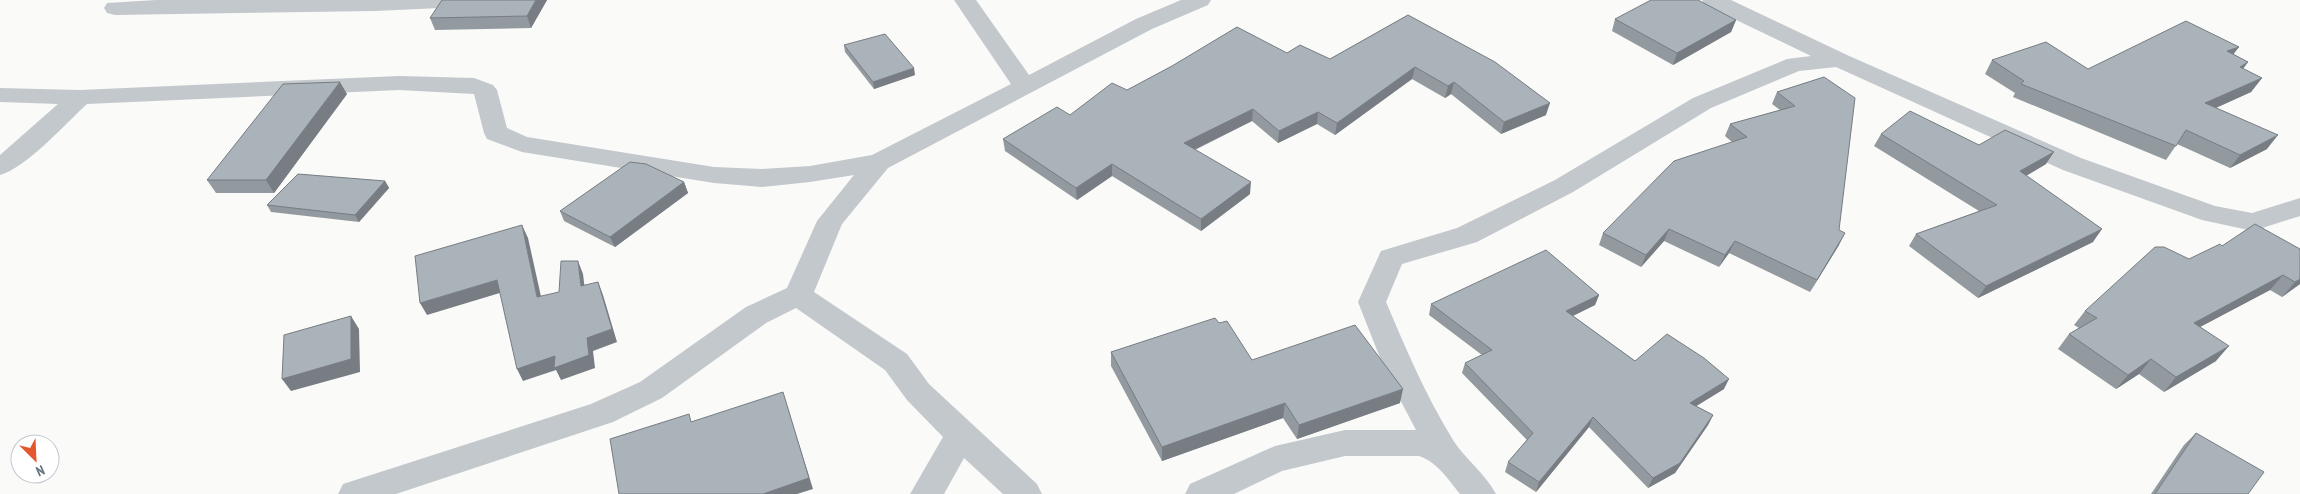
<svg xmlns="http://www.w3.org/2000/svg" width="2300" height="494" viewBox="0 0 2300 494" font-family="'PT Sans Narrow',sans-serif">
<style>
.lines{fill:none;stroke-linecap:round;stroke-linejoin:round}
.minor{fill:#c3c8cc;fill-rule:evenodd}
.wall{fill:#929a9f}
.shaded-wall{fill:#777d82}
.building{fill:#aab3b9;stroke:#777d82}
</style>
<rect width="100%" height="100%" fill="#fafaf8"/>
<g class="lines">
<!-- minor -->
<g class="minor">
<path d="M156,0H473L470,5L462,7L375,11L115,15L107,13L104,8L107,3Z"/>
<path d="M954,0H976L1029,75L1136,19L1181,0H1211L1208,5L1152,29L888,168L842,224L814,292L907,354L929,384L1037,484L1042,494H1003L964,458L944,494H910L943,437L907,400L885,370L796,308L766,323L662,398L613,422L396,494H338L343,484L591,404L640,382L746,307L787,288L817,221L854,175L810,182L762,187L714,183L522,152L487,139L484,133L474,94L399,90L87,104C65,124 26,168 0,175V155L58,104L0,102V88L80,90L399,76L474,78L493,85L497,90L507,128L527,137L714,167L762,169L810,166L872,155L1011,84Z"/>
<path d="M1702,0H1731L1847,55L2081,158L2215,206L2252,213L2300,198V216L2253,231L2202,220L2063,170L1836,67L1799,71L1711,108L1573,192L1477,242L1402,264L1386,302C1406,349 1426,396 1453,440C1465,459 1485,473 1496,494H1460C1448,479 1437,462 1419,456H1345L1282,471L1234,494H1185L1190,484L1275,446L1345,430H1416L1386,373L1358,302L1381,251L1457,228L1555,180L1693,98L1787,59L1811,56L1705,5Z"/>
</g>
</g>
<!-- wall -->
<g class="wall">
<path d="M442,0H547L531,28L435,30L430,18Z"/>
<path d="M1408,15L1546,115L1501,134L1451,94L1445,98L1412,79L1335,135L1317,124L1278,143L1252,121L1195,150L1250,194L1201,231L1112,176L1077,200L1005,151L1003,139L1070,115L1127,90L1287,53L1330,59Z"/>
<path d="M1615,19L1736,20L1731,32L1673,65L1612,31Z"/>
<path d="M844,45L915,75L874,89L845,52Z"/>
<path d="M2239,47L2233,54L2248,62L2243,69L2262,78L2251,92L2216,108L2267,149L2230,168L2177,144L2166,160L2013,97L2015,93L1985,74L1992,60L2088,69Z"/>
<path d="M1824,77L1839,230V245L1810,292L1729,253L1719,267L1664,241L1641,267L1599,245L1603,233L1732,142L1725,136L1730,124L1780,110L1772,104L1777,92Z"/>
<path d="M347,94L274,193H216L207,180Z"/>
<path d="M1881,134L1979,145L2046,164L2026,176L2093,242L1978,298L1909,246L1916,234L1979,211L1874,146Z"/>
<path d="M385,181L389,188L359,222L271,212L267,205Z"/>
<path d="M684,182L688,193L615,247L564,221L560,211Z"/>
<path d="M2255,224L2300,284L2282,297L2270,290L2200,327L2216,361L2164,392L2139,374L2116,389L2058,349L2069,334L2079,328L2074,325L2085,311L2189,259L2222,246Z"/>
<path d="M1599,295L1595,305L1573,316L1635,361L1724,389L1696,406L1713,415L1708,425L1675,473L1648,488L1589,427L1536,492L1505,472L1508,462L1527,440L1462,373L1465,363L1482,355L1429,315L1431,304Z"/>
<path d="M1219,323L1252,360L1400,403L1297,439L1283,418L1162,461L1111,366V352Z"/>
<path d="M2196,433L2248,494H2151L2184,445Z"/>
</g>
<!-- shaded-wall -->
<g class="shaded-wall">
<path d="M536,0H547L531,28L527,16Z"/>
<path d="M1736,20L1731,32L1673,65L1677,53Z"/>
<path d="M2239,47L2229,60L2227,51Z"/>
<path d="M2248,62L2238,75L2240,67Z"/>
<path d="M1415,67L1412,79L1335,135L1337,123Z"/>
<path d="M914,68L915,75L874,89L873,82Z"/>
<path d="M2262,78L2251,92L2195,117L2205,103Z"/>
<path d="M340,82L347,94L274,193L266,180Z"/>
<path d="M1454,82L1451,94L1445,98L1448,86Z"/>
<path d="M1550,103L1546,115L1501,134L1504,122Z"/>
<path d="M1253,109L1252,121L1183,155L1184,143Z"/>
<path d="M1318,112L1317,124L1278,143L1279,131Z"/>
<path d="M2278,135L2267,149L2230,168L2240,155Z"/>
<path d="M2054,152L2046,164L2012,184L2020,171Z"/>
<path d="M1112,164V176L1077,200L1076,188Z"/>
<path d="M385,181L389,188L359,222L355,215Z"/>
<path d="M684,182L688,193L615,247L610,237Z"/>
<path d="M1251,182L1250,194L1201,231V219Z"/>
<path d="M522,225L528,238L544,310L537,297Z"/>
<path d="M1669,229L1664,241L1641,267L1646,255Z"/>
<path d="M2102,229L2093,242L1978,298L1986,286Z"/>
<path d="M1845,233L1839,245L1810,292L1817,280Z"/>
<path d="M1735,241L1729,253L1719,267L1725,255Z"/>
<path d="M578,261L583,274L586,299L581,286Z"/>
<path d="M2283,275L2270,290L2181,337L2194,323Z"/>
<path d="M2300,279V284L2282,297L2295,282Z"/>
<path d="M497,280L503,292L427,315L420,303Z"/>
<path d="M598,282L603,295L617,342L593,351L595,368L561,380L556,370L523,381L517,369L587,338Z"/>
<path d="M1599,295L1595,305L1562,321L1566,311Z"/>
<path d="M351,316L359,329L360,372L291,391L282,379Z"/>
<path d="M2229,346L2216,361L2164,392L2176,377Z"/>
<path d="M2151,359L2139,374L2116,389L2128,375Z"/>
<path d="M1729,379L1724,389L1685,413L1690,403Z"/>
<path d="M1403,389L1400,403L1297,439L1299,425Z"/>
<path d="M786,403L813,489L797,494H763Z"/>
<path d="M1285,403L1283,418L1162,461V447Z"/>
<path d="M1713,415L1708,425L1675,473L1648,488L1653,478Z"/>
<path d="M1593,417L1589,427L1536,492L1539,482Z"/>
</g>
<!-- building -->
<g class="building">
<path d="M442,0H536L527,16L430,18Z"/>
<path d="M1651,0H1698L1736,20L1677,53L1615,19Z"/>
<path d="M1408,15L1495,62L1550,103L1504,122L1454,82L1448,86L1415,67L1337,123L1318,112L1279,131L1253,109L1184,143L1251,182L1201,219L1112,164L1076,188L1003,139L1057,107L1070,115L1112,83L1127,90L1172,66L1237,27L1287,53L1300,45L1330,59Z"/>
<path d="M2186,21L2239,47L2227,51L2248,62L2240,67L2262,78L2205,103L2278,135L2240,155L2186,130L2176,146L2021,84L2024,81L1992,60L2046,42L2088,69Z"/>
<path d="M885,34L914,68L873,82L844,45Z"/>
<path d="M1824,77L1855,98L1839,230L1845,233L1817,280L1735,241L1725,255L1669,229L1646,255L1603,233L1674,161L1747,137L1730,124L1795,106L1777,92Z"/>
<path d="M340,82L266,180H207L283,84Z"/>
<path d="M1910,111L1979,145L2005,130L2054,152L2020,171L2102,229L1986,286L1916,234L1997,205L1881,134Z"/>
<path d="M630,162L646,164L684,182L610,237L560,211Z"/>
<path d="M298,174L385,181L355,215L267,205Z"/>
<path d="M2255,224L2300,249V279L2295,282L2283,275L2194,323L2229,346L2176,377L2151,359L2128,375L2069,334L2097,318L2085,311L2155,247H2164L2189,259L2220,244L2222,246Z"/>
<path d="M522,225L537,297L559,292L561,261H578L581,286L598,282L612,329L587,338L589,355L554,368L555,356L517,369L497,280L420,303L415,256Z"/>
<path d="M1546,250L1599,295L1566,311L1635,361L1667,334L1704,358L1729,379L1690,403L1713,415L1680,463L1653,478L1593,417L1539,482L1508,462L1533,433L1465,363L1492,350L1431,304Z"/>
<path d="M351,316V359L282,379L284,335Z"/>
<path d="M1215,318L1219,323L1227,321L1252,360L1355,325L1403,389L1299,425L1285,403L1162,447L1111,352Z"/>
<path d="M783,392L809,478L763,494H619L610,439L689,414L691,422Z"/>
<path d="M2196,433L2264,472L2248,494H2155Z"/>
</g>
<!-- north arrow -->
<g transform="translate(35 459) rotate(156)"><circle r="24" fill="#ffffff" stroke="#c1c8cd"/>
<path d="M0-4L9 19L0 12L-9 19Z" fill="#e4572e"/>
<text y="-8" font-size="14" font-weight="bold" text-anchor="middle" fill="#657683">N</text>
</g>
</svg>
